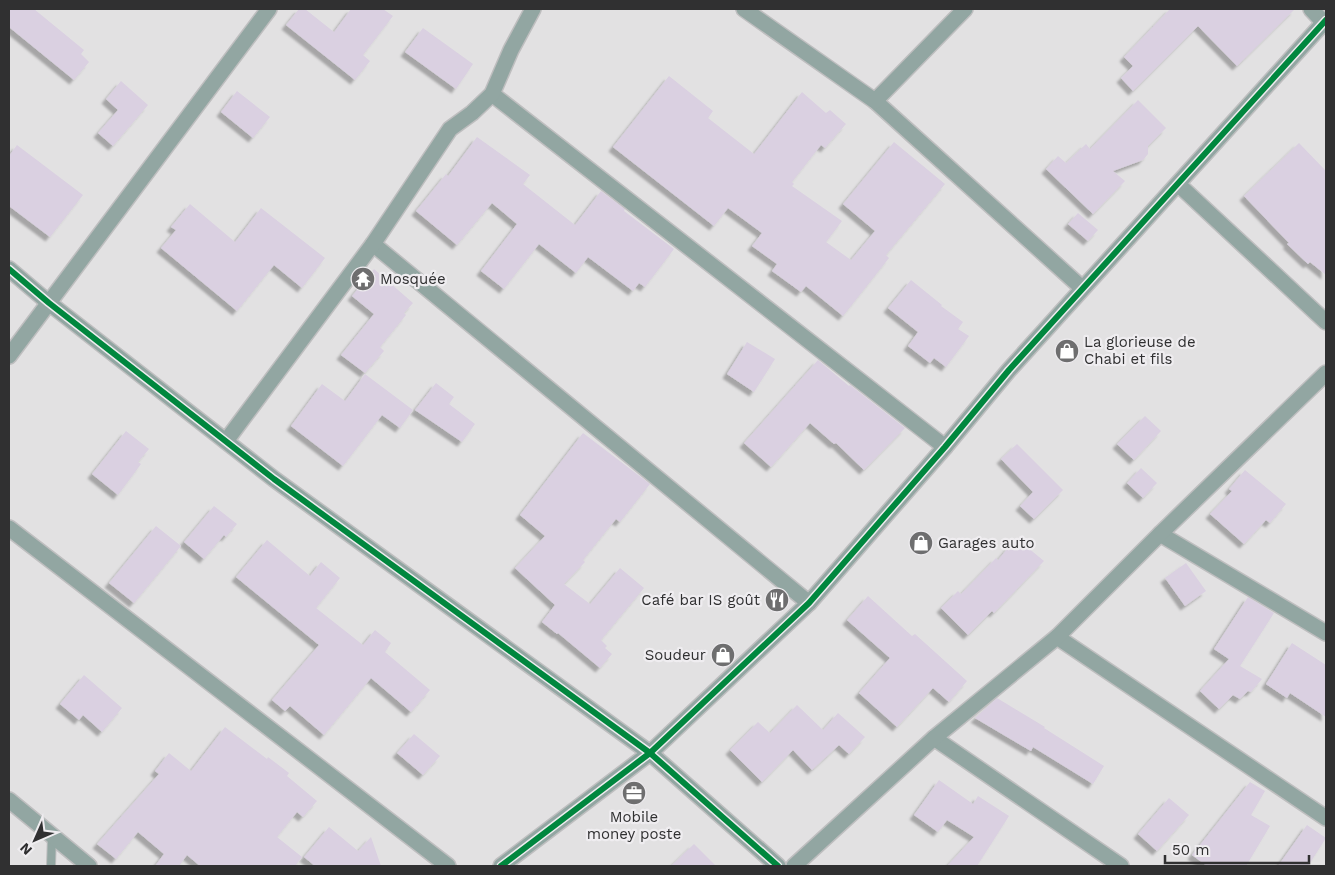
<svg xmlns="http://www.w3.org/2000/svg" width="1335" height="875" viewBox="0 0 1335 875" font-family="'Work Sans',sans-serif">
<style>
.building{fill:#dad0e1;filter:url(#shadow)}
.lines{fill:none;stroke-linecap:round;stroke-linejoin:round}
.service-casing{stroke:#bebebf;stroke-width:10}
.minor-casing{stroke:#bebebf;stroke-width:18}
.service{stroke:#92a6a2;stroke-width:8}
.minor{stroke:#92a6a2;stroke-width:15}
.cycleway-casing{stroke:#efedf0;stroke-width:9}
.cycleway{stroke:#00873e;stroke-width:6}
.labels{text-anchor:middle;stroke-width:4.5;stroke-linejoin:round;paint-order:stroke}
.poi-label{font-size:15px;fill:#303031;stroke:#efedf0;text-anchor:start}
</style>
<defs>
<filter id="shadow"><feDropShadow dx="-4.5" dy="4.5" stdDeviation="1" flood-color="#0004"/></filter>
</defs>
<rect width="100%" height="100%" fill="#e2e1e2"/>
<!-- building -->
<g class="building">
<path d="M9,9H34L84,50L81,54L89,62L74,80L9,27Z"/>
<path d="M299,9H305L334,32L351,9H383L393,16L363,55L370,61L355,80L286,25Z"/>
<path d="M1170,9H1295L1237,66L1198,26L1133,91L1121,78L1133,66L1124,57Z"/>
<path d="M423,28L473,64L456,89L405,52Z"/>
<path d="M669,76L713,111L708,118L754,154L802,92L826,113L830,110L846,124L825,148L821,145L792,182L794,184L792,186L842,221L826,242L851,260L875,231L843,204L894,142L945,184L886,255L889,258L843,316L806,286L801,292L772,271L777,264L752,246L762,233L728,208L714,226L613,147Z"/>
<path d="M121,81L148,105L113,146L98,133L118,110L106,99Z"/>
<path d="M237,91L270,117L253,138L221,112Z"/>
<path d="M1138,100L1166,128L1148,146V154L1143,160L1113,171L1125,181L1093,214L1046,169L1058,156L1066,163L1086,144L1090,149Z"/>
<path d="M477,137L530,175L523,184L575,225L601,191L625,209L624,211L674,249L645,287L639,283L633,291L588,257L576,273L539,244L504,289L481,271L517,224L492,203L457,245L416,211L446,174L448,176Z"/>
<path d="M1299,143L1326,171V275L1310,262L1308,264L1287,244L1289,243L1244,196Z"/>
<path d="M17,145L83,195L50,237L9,206V156Z"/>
<path d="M190,204L235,242L261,208L325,258L302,288L274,265L237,311L161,248L176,230L171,227Z"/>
<path d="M1078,213L1098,230L1088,241L1068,224Z"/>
<path d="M374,269L413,303L404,313L406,315L380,347L384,351L365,373L341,355L374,314L352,296Z"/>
<path d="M911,280L942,305L941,306L963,322L958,329L969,336L946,367L934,358L930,363L908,346L918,332L888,308Z"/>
<path d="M747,342L775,359L754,392L727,374Z"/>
<path d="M818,360L849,386L850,385L905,428L864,470L836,443L834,444L810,423L771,467L744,443Z"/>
<path d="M365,374L413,410L400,428L382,415L343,466L291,426L322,384L345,401Z"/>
<path d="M436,383L454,397L449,404L475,424L462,442L415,410Z"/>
<path d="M1145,416L1161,431L1134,460L1117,444Z"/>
<path d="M126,431L149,449L138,462L141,464L118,495L92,474Z"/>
<path d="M583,433L650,484L620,522L616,519L583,560L585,562L564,584L590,604L620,568L644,588L601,640L607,646L605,648L612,654L600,668L558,633L557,634L542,622L555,605L515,568L545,536L520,515Z"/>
<path d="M1017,444L1063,490L1034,519L1020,506L1033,492L1001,459Z"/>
<path d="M1141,468L1157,483L1143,498L1127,483Z"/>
<path d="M1245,470L1286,504L1270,523L1266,520L1244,544L1210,514L1232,491L1229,489Z"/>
<path d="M214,506L237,524L226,537L224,535L204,559L184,542Z"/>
<path d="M156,526L181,546L134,603L109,583Z"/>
<path d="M1016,538L1044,561L994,613L992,611L968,635L941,608L958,591L961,594L996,558L998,560Z"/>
<path d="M267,540L310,576L321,562L340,578L316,608L363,645L375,630L391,643L385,652L430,690L411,712L371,678L324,735L290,706L285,711L272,700L319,645L236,577Z"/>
<path d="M1186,563L1206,591L1185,606L1165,578Z"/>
<path d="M868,596L912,636L915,634L967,681L949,702L933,688L897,727L859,693L890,658L847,620Z"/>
<path d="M1248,597L1274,613L1240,666L1262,679L1251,692L1248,691L1240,699L1233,695L1219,709L1200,691L1229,659L1214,649Z"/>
<path d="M1292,643L1326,665V717L1290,693L1287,698L1266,684Z"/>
<path d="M84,675L122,708L102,732L83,715L79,720L60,704Z"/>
<path d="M997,698L1045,727L1044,728L1104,766L1093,784L1033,747L1031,751L975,718Z"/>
<path d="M797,705L823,730L838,713L865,737L849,754L839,745L812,770L793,750L762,782L730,750L758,722L770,733Z"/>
<path d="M225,727L267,759L268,757L289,773L287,776L317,801L303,817L297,812L277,837L302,857L295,866H200L187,855L179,866H155L164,854L138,832L116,859L97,844L159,774L155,771L169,753L191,771Z"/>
<path d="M414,734L440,756L423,775L397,753Z"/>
<path d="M939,780L973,804L978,796L1009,816L977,866H947L974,837L947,820L938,832L914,815Z"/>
<path d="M1250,782L1265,791L1251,815L1270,826L1246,866H1207L1192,855Z"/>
<path d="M1169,798L1189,815L1157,851L1138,834Z"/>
<path d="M1307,825L1326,838L1308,866H1278Z"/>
<path d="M329,827L358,851L371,837L381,866H315L304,857Z"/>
<path d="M694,844L716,866H671Z"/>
</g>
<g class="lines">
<!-- service casing -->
<g class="service-casing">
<path id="service" d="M51,866L52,835"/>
</g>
<!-- minor casing -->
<g class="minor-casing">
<g id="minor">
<path d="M744,9L875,101L1082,288"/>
<path d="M1311,9L1326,25"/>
<path d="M492,94L945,447"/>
<path d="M875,101L965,9"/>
<path d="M1179,185L1326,322"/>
<path d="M373,244L809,603"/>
<path d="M9,269L49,303L274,479L650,753L778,866"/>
<path d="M9,356L269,9"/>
<path d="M226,441L373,244L450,129L472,113L492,94L511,50L533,9"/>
<path d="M9,528L448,866"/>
<path d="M1160,534L1326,633"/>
<path d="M1057,637L1326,818"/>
<path d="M934,738L1121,866"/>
<path d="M9,800L89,866"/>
<path d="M501,866L650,753L809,603L945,447L1009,370L1326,20"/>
<path d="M794,866L934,738L1057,637L1160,534L1326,373"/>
</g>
</g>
<!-- service -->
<use href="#service" class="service"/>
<!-- minor -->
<use href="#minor" class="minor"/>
<!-- cycleway casing -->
<g class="cycleway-casing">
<g id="cycleway">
<path d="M9,269L49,303L274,479L650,753L778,866"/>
<path d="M501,866L650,753L809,603L945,447L1009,370L1326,20"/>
</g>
</g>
<!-- cycleway -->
<use href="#cycleway" class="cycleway"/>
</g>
<!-- icons -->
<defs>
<g id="temple-disc" transform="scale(1.25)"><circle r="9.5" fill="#6e6e6f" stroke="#efedf0"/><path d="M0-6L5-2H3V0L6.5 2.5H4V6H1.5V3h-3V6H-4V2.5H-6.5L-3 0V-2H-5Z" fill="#fff"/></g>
<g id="shop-disc" transform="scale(1.25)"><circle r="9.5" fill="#6e6e6f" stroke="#efedf0"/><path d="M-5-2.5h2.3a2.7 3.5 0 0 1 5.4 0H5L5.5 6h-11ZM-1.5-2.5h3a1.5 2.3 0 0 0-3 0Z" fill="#fff"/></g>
<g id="restaurant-disc" transform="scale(1.25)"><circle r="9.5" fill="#6e6e6f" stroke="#efedf0"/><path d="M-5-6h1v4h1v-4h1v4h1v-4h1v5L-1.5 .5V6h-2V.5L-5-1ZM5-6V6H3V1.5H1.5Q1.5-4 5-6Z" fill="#fff"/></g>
<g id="office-disc" transform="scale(1.25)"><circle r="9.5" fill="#6e6e6f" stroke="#efedf0"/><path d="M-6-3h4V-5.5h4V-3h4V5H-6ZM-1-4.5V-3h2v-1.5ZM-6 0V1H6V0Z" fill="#fff"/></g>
</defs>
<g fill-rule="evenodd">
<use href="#temple-disc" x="363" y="279"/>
<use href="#shop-disc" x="1067" y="351"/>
<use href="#shop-disc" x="921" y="543"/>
<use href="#restaurant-disc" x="777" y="600"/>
<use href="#shop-disc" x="723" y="655"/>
<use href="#office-disc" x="634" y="793"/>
</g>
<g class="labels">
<!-- poi labels -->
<g class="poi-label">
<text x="380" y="284">Mosquée</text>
<text x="1084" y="347">La glorieuse de<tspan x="1084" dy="17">Chabi et fils</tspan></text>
<text x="938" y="548">Garages auto</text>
<text x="760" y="605" text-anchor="end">Café bar IS goût</text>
<text x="706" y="660" text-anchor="end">Soudeur</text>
<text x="634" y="822" text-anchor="middle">Mobile<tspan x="634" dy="17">money poste</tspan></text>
</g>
</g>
<!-- border -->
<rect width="1335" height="875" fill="none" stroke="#303031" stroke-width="20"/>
<!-- north arrow -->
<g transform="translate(35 840) rotate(225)" stroke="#efedf0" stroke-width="4" paint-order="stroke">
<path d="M0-4L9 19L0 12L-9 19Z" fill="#303031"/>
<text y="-8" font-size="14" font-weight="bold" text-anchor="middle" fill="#303031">N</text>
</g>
<!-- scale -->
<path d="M1165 855v8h144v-8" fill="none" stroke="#303031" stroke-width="2.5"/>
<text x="1172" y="855" font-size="15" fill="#303031" stroke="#efedf0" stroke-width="4" paint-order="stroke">50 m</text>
</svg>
